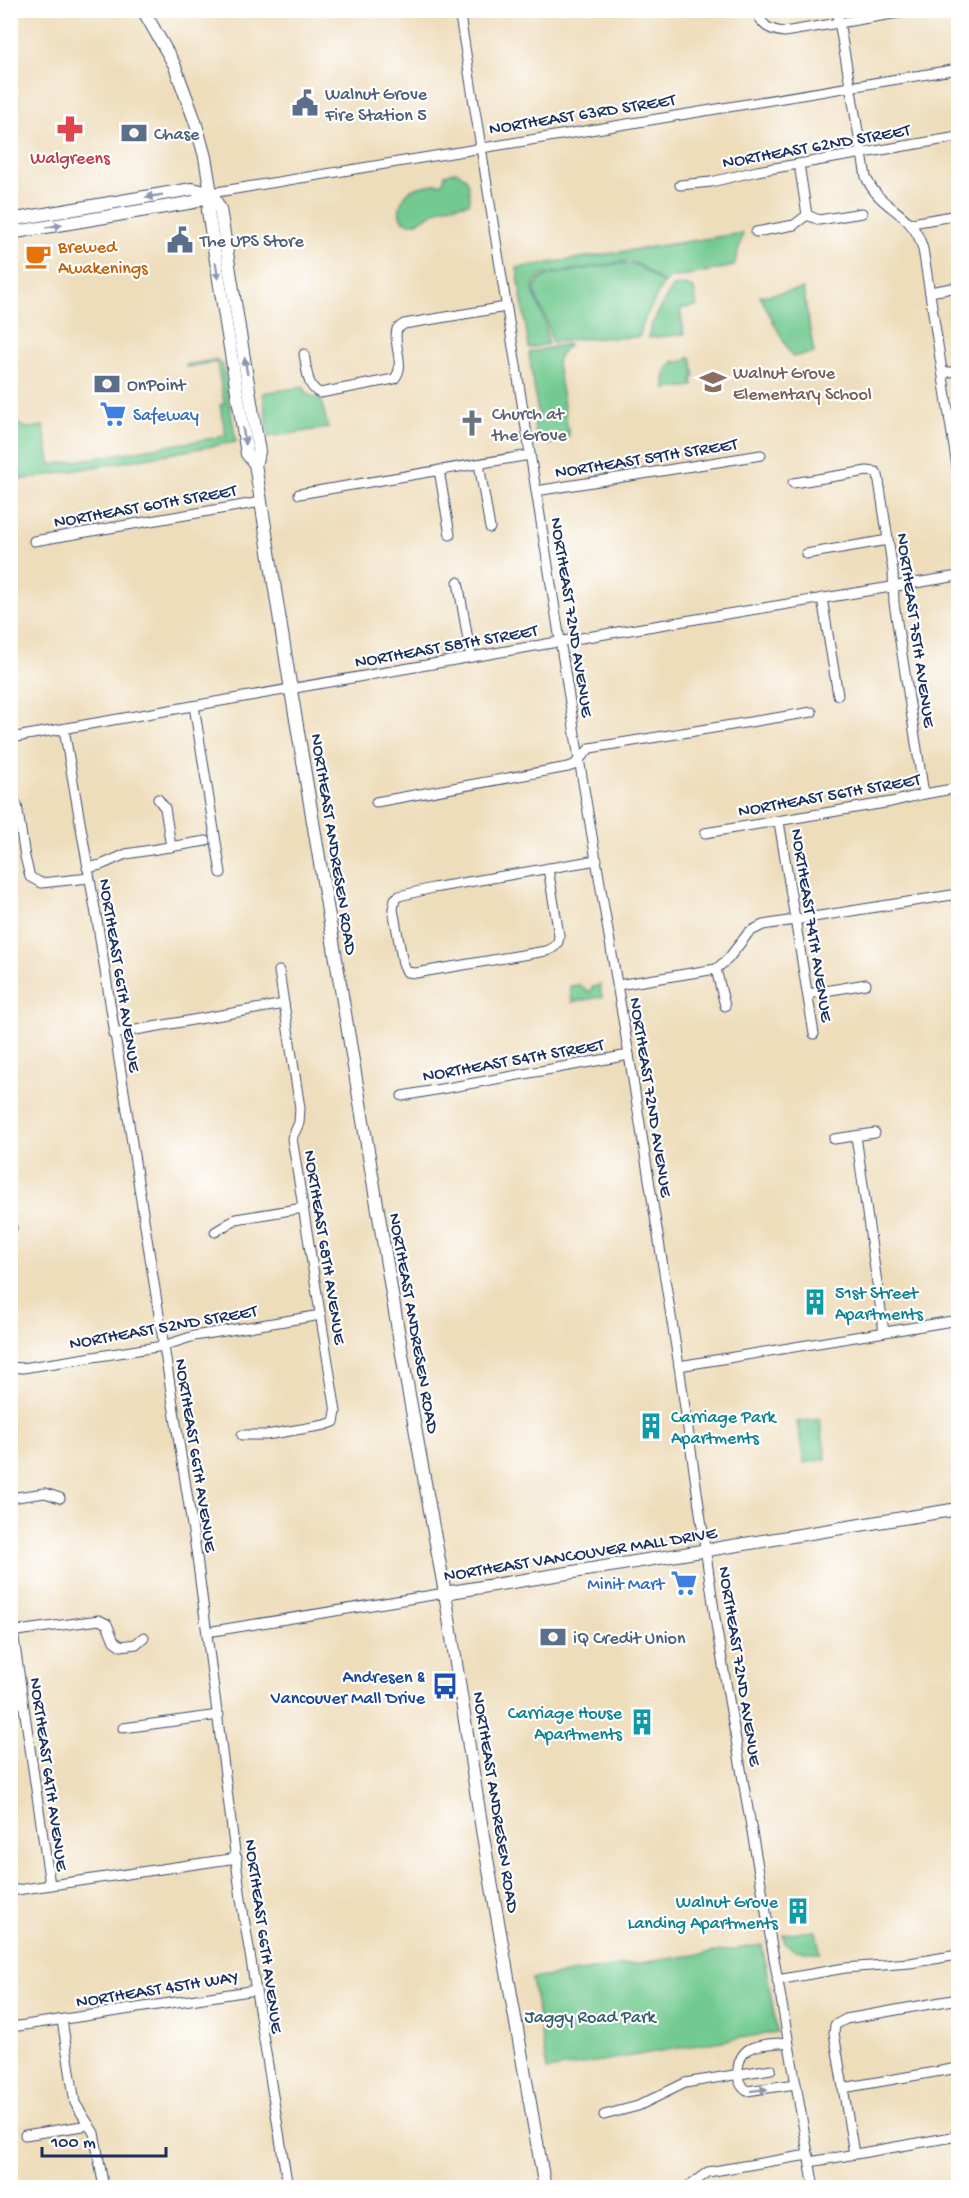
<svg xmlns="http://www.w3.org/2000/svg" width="969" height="2198" viewBox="0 0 969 2198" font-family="'Gochi Hand',sans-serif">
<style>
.green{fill:#72ca90;stroke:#467c77;stroke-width:1.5}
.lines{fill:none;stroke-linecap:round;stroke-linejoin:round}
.minor-casing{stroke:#3b496c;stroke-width:11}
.major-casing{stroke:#3b496c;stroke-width:14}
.minor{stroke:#fff;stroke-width:9}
.major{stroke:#fff;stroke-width:12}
.oneway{fill:#8d97ae}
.labels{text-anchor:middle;stroke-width:4.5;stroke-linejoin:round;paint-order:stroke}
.service-label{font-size:18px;fill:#4e5e75;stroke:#fff;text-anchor:start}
.street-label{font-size:18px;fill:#1b2f5e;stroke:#fff}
.health-label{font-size:18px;fill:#be3a42;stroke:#fff}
.food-label{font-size:18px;fill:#c56008;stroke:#fff;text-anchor:start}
.education-label{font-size:18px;fill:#785e54;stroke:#fff;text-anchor:start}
.worship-label{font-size:18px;fill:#5b616d;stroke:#fff;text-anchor:start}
.shop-label{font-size:18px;fill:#366cbe;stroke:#fff;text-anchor:start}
.culture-label{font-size:18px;fill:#0d838f;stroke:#fff;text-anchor:start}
.transit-label{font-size:18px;fill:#164399;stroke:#fff;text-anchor:end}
.park-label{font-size:18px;fill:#355e6d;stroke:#fff}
</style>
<rect width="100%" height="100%" fill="#fff"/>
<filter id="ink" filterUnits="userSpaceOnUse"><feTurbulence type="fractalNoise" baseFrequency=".0167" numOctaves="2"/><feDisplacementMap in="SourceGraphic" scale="12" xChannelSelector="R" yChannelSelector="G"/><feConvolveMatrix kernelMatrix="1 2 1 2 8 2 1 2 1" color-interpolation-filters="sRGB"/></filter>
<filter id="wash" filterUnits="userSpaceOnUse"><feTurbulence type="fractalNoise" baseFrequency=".008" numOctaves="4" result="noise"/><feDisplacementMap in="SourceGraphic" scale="24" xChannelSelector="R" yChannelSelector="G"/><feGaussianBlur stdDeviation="1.35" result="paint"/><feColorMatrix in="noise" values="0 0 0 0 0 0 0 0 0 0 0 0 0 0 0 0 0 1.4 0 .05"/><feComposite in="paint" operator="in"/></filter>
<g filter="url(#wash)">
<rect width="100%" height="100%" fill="#edb"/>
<!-- green -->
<g class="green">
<path d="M456,171L467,179L470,198L469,203C460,205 449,205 440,209C431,212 422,223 411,223C392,222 400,197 411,190C421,185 432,184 443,183L445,175Z"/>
<path d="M743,233L734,266L671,278L664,283L641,266L629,261L542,275L534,282L533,291L545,322L548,344L529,348L517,268Z"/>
<path d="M621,263L639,266L663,284L645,318L639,337L577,339L552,343C550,335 549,327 546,319C540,302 523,284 549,275Z"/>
<path d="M686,285L694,289L697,306L680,309L684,334L648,338L651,326L670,291L673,287Z"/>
<path d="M803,289L814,353L792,357L760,296Z"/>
<path d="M568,344L569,347H566L559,356L557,363L569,436L549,445L536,436L534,424L538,414L529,354L531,352Z"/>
<path d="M688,357H691L695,377L692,378L693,386L666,389C664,377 665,368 675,360V363L688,360Z"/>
<path d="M215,360L223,365L236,442L21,480L11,418C22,429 28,429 43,426L51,465L226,436L220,405L224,404L217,362L186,367V365Z"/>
<path d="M303,387L310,396L321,399L328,428L269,437L263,393Z"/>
<path d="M580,985L589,992L593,987L600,985L602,997L572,1002L570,986Z"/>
<path d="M820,1419L826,1459L804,1463L797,1422Z"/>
<path d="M816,1930L820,1953L794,1950L785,1943L783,1934Z"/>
<path d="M762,1945L777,2032L547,2070L532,1979Z"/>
</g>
</g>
<g filter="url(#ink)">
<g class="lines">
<!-- minor casing -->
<g class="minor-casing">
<g id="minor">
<path d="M459,10L579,759L629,1055L679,1366L717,1631L814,2188"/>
<path d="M757,10C761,26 769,30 784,32L917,10"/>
<path d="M837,10L866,177C881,212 912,209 923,249L958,473"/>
<path d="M799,164L807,215"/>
<path d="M680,185L711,182L757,171L958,137"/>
<path d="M211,193L958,69"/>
<path d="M912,223L958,215"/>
<path d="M756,232L794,225L807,215L819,220L862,213"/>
<path d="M930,292L958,287"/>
<path d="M304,354C307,368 306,387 320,393L394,379C407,366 392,345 397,329L404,324L506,307"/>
<path d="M943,373L958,371"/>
<path d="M479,464L490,528"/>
<path d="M439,470L450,535"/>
<path d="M793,483L867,471L876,472L878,475L893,571L894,603L924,794"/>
<path d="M536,491L761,455"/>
<path d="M299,494L530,455"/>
<path d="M34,541L261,502"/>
<path d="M806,554L888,540"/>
<path d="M458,582L471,657"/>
<path d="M822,598L838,695"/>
<path d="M194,706L221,873"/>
<path d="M64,729L98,926L197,1557L241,1899L288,2188"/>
<path d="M10,738L569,640L958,576"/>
<path d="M158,799L165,808L171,847"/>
<path d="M376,802L568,767L574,765L590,748L812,712"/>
<path d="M17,805L25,857L30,877L41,883L89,878"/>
<path d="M779,822L814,1034"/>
<path d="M705,833L891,802L924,794L958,788"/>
<path d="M87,868L101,865L126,854L206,841"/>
<path d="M548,868L559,935C559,944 555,948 546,951L416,973L407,972L403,964L393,909L395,899L399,896L433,888L597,860"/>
<path d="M716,969L725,1006"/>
<path d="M618,985L716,969L728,959L749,932L763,925L958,894"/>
<path d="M808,994L866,984"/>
<path d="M113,1034L284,1004"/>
<path d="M402,1096L629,1055"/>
<path d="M856,1136L884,1332"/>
<path d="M834,1139L875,1133"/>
<path d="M10,1228H12"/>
<path d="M215,1232L236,1219L303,1208"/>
<path d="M679,1366L958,1320"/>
<path d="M10,1367L23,1368L163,1346L194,1336L321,1315"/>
<path d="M242,1435H266L325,1425L334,1422L336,1412L292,1138L299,1123L300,1108L279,971"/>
<path d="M10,1498L45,1493L60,1498"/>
<path d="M10,1632L99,1620L107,1624L114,1641L121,1646L136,1644L144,1637"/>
<path d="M13,1632L50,1885"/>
<path d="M207,1632L445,1593"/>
<path d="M123,1728L219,1715"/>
<path d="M10,1891L237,1858"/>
<path d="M777,1980L845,1968L910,1963L958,1955"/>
<path d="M62,2020L75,2103L94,2133L104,2188"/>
<path d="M12,2027L256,1990"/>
<path d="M788,2042C777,2044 759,2043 749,2049C736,2057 733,2082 747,2091L796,2084"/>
<path d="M843,2088L958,2068"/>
<path d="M604,2115L638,2106L685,2083L771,2069"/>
<path d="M25,2135L89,2125"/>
<path d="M854,2154L834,2033L835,2025L846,2019L958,1999"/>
<path d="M810,2162L958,2136"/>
<path d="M686,2188L708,2172L808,2155"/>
</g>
</g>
<!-- major casing -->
<g class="major-casing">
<g id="major">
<path d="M143,10L174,64L195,121L205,157L211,193L208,211L247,454L255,464"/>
<path d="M211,193L220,209L259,452L255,464L291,690L406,1378L445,1593L483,1836L545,2188"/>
<path d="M10,220L192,189L211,193"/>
<path d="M10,233L194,202L211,193"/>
<path d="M445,1593L958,1509"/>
</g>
</g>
<!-- minor -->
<use href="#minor" class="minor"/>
<!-- major -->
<use href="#major" class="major"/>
</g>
<!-- one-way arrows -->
<defs><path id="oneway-solid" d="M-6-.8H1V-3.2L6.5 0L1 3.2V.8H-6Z" transform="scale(1.5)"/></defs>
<g class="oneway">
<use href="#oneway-solid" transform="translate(154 196) rotate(171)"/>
<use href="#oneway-solid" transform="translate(54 226) rotate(-10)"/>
<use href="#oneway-solid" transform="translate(217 271) rotate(81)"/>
<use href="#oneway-solid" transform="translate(246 366) rotate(-99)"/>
<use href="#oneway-solid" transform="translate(244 436) rotate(81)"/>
<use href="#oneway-solid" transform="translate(759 2090) rotate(-6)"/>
</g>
</g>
<!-- icons -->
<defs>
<g id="civic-bare" transform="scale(2.07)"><path d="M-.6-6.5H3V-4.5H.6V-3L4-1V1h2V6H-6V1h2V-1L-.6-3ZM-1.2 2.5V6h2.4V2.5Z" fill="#5c6f8a" stroke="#fff" stroke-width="2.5" paint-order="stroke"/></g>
<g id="pharmacy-bare" transform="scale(2.07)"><path d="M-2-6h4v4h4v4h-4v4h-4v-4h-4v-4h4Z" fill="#e0444e" stroke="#fff" stroke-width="2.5" paint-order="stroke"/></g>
<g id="bank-bare" transform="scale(2.07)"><path d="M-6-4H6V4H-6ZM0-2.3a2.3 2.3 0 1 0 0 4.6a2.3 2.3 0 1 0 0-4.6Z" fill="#5c6f8a" stroke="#fff" stroke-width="2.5" paint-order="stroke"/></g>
<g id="cafe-bare" transform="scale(2.07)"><path d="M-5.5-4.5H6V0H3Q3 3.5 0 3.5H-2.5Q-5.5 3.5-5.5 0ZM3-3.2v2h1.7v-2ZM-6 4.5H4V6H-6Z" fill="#e8710a" stroke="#fff" stroke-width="2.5" paint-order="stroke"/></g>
<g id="school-bare" transform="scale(2.07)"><path d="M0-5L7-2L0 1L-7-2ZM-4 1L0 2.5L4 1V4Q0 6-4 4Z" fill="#8d6e63" stroke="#fff" stroke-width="2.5" paint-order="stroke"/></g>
<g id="supermarket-bare" transform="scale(2.07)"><path d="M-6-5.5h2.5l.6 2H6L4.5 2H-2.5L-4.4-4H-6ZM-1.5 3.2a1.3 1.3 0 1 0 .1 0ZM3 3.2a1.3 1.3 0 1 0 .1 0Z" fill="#3f7fe0" stroke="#fff" stroke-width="2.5" paint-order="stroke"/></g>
<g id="church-bare" transform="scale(2.07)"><path d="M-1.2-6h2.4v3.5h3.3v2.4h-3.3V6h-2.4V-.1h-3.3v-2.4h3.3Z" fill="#6b7280" stroke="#fff" stroke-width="2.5" paint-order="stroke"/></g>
<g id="building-bare" transform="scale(2.07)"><path d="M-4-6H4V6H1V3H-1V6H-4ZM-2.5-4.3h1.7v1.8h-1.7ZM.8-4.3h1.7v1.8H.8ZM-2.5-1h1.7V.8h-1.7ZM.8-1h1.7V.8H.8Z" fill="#0f9aa8" stroke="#fff" stroke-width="2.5" paint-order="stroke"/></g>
<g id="bus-bare" transform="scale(2.07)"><path d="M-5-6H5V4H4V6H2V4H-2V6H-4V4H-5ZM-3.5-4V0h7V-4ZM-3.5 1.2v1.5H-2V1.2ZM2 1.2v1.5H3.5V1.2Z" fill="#1a4fb4" stroke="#fff" stroke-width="2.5" paint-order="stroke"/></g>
</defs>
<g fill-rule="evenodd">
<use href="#civic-bare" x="305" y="103"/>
<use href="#pharmacy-bare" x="70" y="129"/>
<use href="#bank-bare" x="134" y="133"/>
<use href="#civic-bare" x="180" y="240"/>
<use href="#cafe-bare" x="38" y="256"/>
<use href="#school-bare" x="713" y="382"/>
<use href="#bank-bare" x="107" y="384"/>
<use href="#supermarket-bare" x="113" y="414"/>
<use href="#church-bare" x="472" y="423"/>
<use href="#building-bare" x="815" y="1302"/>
<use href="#building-bare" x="651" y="1426"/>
<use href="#supermarket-bare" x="684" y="1583"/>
<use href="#bank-bare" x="553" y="1637"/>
<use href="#bus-bare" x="445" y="1686"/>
<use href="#building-bare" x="642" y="1722"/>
<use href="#building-bare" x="798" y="1911"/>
</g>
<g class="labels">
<!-- service labels -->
<g class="service-label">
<text x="325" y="99">Walnut Grove<tspan x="325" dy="21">Fire Station 5</tspan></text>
<text x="154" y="139">Chase</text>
<text x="200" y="246">The UPS Store</text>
<text x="127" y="390">OnPoint</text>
<text x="573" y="1643">iQ Credit Union</text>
</g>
<!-- street labels -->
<g class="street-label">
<text transform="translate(582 113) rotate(-9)" y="6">NORTHEAST 63RD STREET</text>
<text transform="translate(816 145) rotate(-10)" y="6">NORTHEAST 62ND STREET</text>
<text transform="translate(646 457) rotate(-9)" y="6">NORTHEAST 59TH STREET</text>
<text transform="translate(145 505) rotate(-10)" y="6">NORTHEAST 60TH STREET</text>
<text transform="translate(573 617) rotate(81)" y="6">NORTHEAST 72ND AVENUE</text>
<text transform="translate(917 630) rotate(82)" y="6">NORTHEAST 75TH AVENUE</text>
<text transform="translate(446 645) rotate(-10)" y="6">NORTHEAST 58TH STREET</text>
<text transform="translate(829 794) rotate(-10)" y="6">NORTHEAST 56TH STREET</text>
<text transform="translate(335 844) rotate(81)" y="6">NORTHEAST ANDRESEN ROAD</text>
<text transform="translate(813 925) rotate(81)" y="6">NORTHEAST 74TH AVENUE</text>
<text transform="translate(121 975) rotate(81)" y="6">NORTHEAST 66TH AVENUE</text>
<text transform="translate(513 1059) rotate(-10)" y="6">NORTHEAST 54TH STREET</text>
<text transform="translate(652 1097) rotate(81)" y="6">NORTHEAST 72ND AVENUE</text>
<text transform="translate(326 1247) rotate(81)" y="6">NORTHEAST 68TH AVENUE</text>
<text transform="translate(415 1323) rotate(80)" y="6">NORTHEAST ANDRESEN ROAD</text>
<text transform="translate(163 1326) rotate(-10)" y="6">NORTHEAST 52ND STREET</text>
<text transform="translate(197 1455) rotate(81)" y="6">NORTHEAST 66TH AVENUE</text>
<text transform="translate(580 1553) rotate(-9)" y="6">NORTHEAST VANCOUVER MALL DRIVE</text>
<text transform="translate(741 1666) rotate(81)" y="6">NORTHEAST 72ND AVENUE</text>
<text transform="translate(50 1774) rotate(82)" y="6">NORTHEAST 64TH AVENUE</text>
<text transform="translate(497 1802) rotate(81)" y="6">NORTHEAST ANDRESEN ROAD</text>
<text transform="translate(265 1936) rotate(82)" y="6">NORTHEAST 66TH AVENUE</text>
<text transform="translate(157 1988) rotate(-9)" y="6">NORTHEAST 45TH WAY</text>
</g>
<!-- health labels -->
<g class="health-label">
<text x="70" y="163">Walgreens</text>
</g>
<!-- food labels -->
<g class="food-label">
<text x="58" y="252">Brewed<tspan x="58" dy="21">Awakenings</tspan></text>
</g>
<!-- education labels -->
<g class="education-label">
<text x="733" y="378">Walnut Grove<tspan x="733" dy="21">Elementary School</tspan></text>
</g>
<!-- worship labels -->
<g class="worship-label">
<text x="492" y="419">Church at<tspan x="492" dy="21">the Grove</tspan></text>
</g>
<!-- shop labels -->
<g class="shop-label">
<text x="133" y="420">Safeway</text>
<text x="664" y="1589" text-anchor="end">Minit Mart</text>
</g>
<!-- culture labels -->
<g class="culture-label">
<text x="835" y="1298">51st Street<tspan x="835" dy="21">Apartments</tspan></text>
<text x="671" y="1422">Carriage Park<tspan x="671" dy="21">Apartments</tspan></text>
<text x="622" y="1718" text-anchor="end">Carriage House<tspan x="622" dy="21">Apartments</tspan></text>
<text x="778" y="1907" text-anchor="end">Walnut Grove<tspan x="778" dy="21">Landing Apartments</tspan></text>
</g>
<!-- transit labels -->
<g class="transit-label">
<text x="425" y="1682">Andresen &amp;<tspan x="425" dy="21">Vancouver Mall Drive</tspan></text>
</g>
<!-- park labels -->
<g class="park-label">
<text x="590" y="2022">Jaggy Road Park</text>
</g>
</g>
<!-- margin -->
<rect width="969" height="2198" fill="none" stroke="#fff" stroke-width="36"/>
<!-- scale -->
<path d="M42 2147v9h124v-9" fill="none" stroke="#1b2f5e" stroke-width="3"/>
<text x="51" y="2147" font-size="18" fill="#1b2f5e" stroke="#ffffff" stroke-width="4.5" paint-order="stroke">100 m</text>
</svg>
